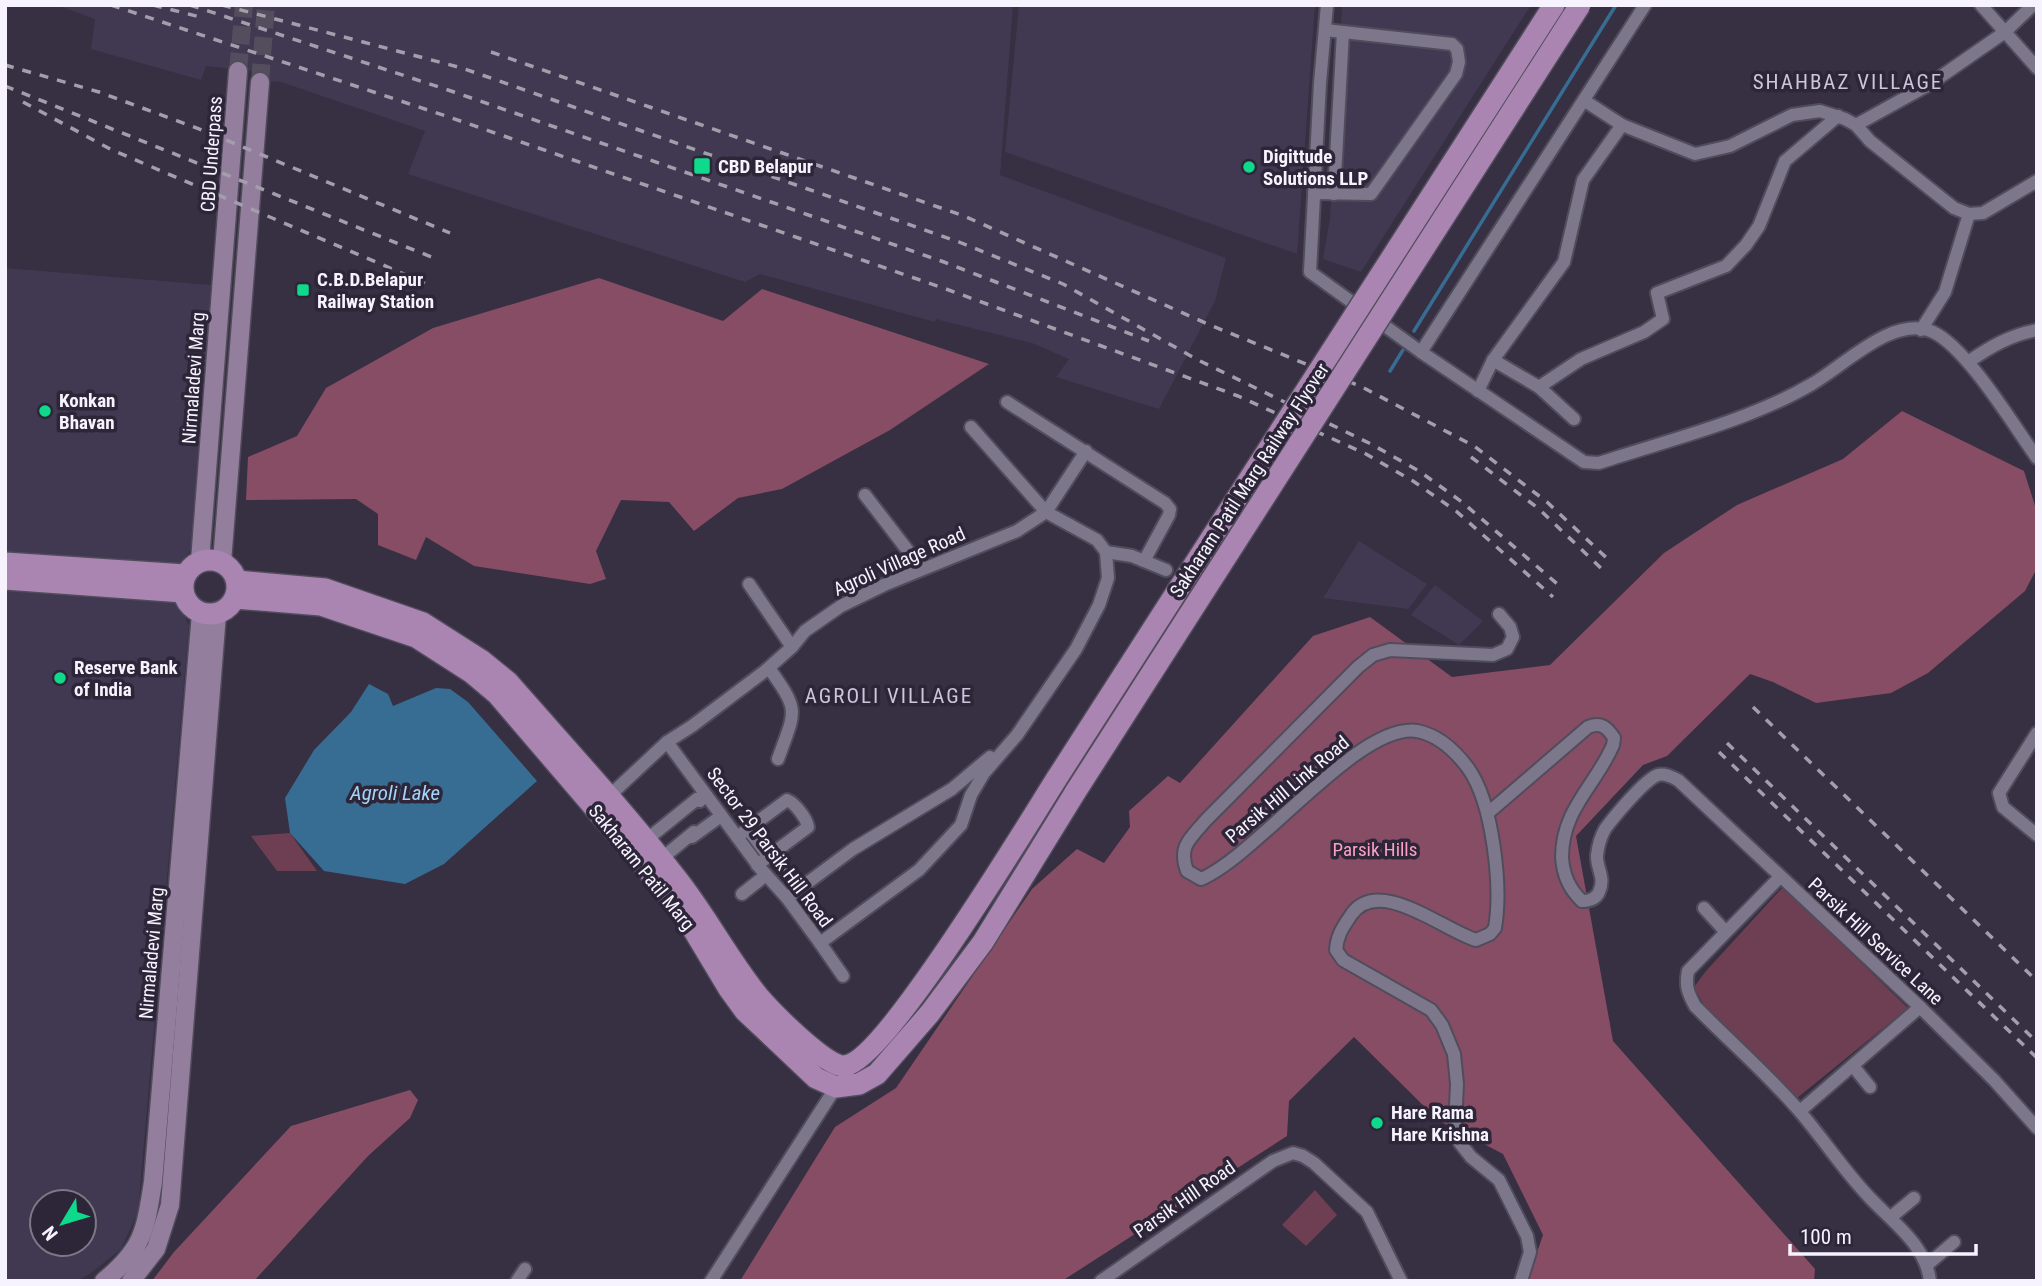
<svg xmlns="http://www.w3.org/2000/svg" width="2042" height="1286" viewBox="0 0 2042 1286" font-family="'Roboto Condensed',sans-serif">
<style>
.built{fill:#413951;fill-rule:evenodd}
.green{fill:#6e3f52}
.forest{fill:#874d65}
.water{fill:#376c93}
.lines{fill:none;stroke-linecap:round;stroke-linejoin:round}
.stream{stroke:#376c93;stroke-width:3.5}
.secondary-tunnel{stroke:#534d5e;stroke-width:18;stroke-dasharray:18 9;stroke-linecap:butt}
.street-casing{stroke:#514c5c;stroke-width:16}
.secondary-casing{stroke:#514c5c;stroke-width:21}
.primary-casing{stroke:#514c5c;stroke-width:24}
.street{stroke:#7d778c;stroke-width:12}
.secondary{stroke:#947e9e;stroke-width:18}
.primary{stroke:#aa85b1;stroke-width:21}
.rail{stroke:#a29eac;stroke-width:3.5;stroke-dasharray:9 9;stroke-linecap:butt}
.primary-bridge-casing{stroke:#514c5c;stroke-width:24;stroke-linecap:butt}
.primary-bridge{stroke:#aa85b1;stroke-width:21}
.poi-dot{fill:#0fd98a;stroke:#2c2638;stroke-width:2.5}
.labels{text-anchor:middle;stroke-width:7;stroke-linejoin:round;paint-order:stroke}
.street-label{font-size:19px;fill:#f6f2fe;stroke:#2c2638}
.poi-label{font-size:19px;font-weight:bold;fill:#f6f2fe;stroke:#2c2638;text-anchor:start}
.park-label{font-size:19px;fill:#faa1c5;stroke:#2c2638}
.neighbourhood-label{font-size:21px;letter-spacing:2px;fill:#ccc6dd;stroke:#2c2638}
.water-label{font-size:21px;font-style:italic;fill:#a6d3f7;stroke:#2c2638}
</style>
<rect width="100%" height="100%" fill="#363042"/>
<!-- built -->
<g class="built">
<path d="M57,5H1013L1000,175L1226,258L1215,301L1159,409L1056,377L1069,359L1032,343L936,319L935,322L760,274L745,282L408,174L425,131L281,82L252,80L253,71L206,66L201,80L91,49L95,19Z"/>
<path d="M1019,5H1315L1297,254L1005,152Z"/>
<path d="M1342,5H1531L1361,272L1323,259L1330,218Z"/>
<path d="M5,268L211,285L191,548L176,575L175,591L189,626L138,1212L121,1249L91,1273L77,1281H5ZM42,1202H84V1244H42Z"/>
<path d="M1359,541L1427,584L1408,609L1323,598Z"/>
<path d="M1435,585L1483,621L1459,645L1411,615Z"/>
</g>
<!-- green -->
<g class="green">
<path d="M290,833L317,871H277L251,836Z"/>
<path d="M1783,887L1908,1008L1797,1098L1704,1005L1694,987L1706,971Z"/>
<path d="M1315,1190L1337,1215L1306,1246L1282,1225Z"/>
</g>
<!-- forest -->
<g class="forest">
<path d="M599,278L723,321L762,289L989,364L890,430L782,489L738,498L694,531L669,502L621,500L596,551L606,579L590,584L474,566L426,537L416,560L378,545V514L356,499L246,500L248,457L297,436L326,388L433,328Z"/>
<path d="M1902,411L2024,471L2037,512V568L2025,591L1928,673L1891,693L1816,703L1773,682L1750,674L1667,756L1643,765L1576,836L1613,1041L1815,1269L1814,1281H1527L1543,1235L1503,1154L1438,1120L1354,1037L1289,1101L1287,1136L1062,1281H740L835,1127L896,1088L1032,889L1077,849L1104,863L1130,827L1129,811L1168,776L1180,783L1313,636L1370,617L1452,677L1550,665L1664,553L1737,505L1843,459Z"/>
<path d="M410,1090L418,1100L410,1118L368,1156L254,1281H152L174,1252L291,1126Z"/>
</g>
<!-- water -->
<path class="water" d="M369,684L388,694L393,706L436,688L450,689L468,702L537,781L444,864L405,884L324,871L290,833L285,798L314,750L351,712Z"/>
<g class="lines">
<!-- stream -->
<g class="stream">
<path d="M1414,331L1616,5"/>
<path d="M1390,371L1403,350"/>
</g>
<!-- secondary-tunnel -->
<g class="secondary-tunnel">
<path d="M238,71L244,5"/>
<path d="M260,82L266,5"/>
</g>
<!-- street casing -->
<g class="street-casing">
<g id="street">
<path d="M1327,5L1320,83L1310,272L1421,352L1584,462L1599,463C1668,440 1749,421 1812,384C1845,365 1894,314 1933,332C1967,348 2014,426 2037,458"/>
<path d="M1981,5L2037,68"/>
<path d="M2033,5L2005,32L1930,84L1856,125L1870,141L1954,208L1969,214L1983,213L2037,181"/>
<path d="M1585,101L1622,125L1695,154L1730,146L1792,115L1820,111L1845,119L1856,125"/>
<path d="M1314,193L1371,194L1456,74L1459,62L1457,49L1452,44L1325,30"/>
<path d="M1334,194L1343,32"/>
<path d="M1921,330L1945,292L1969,214"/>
<path d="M1421,352L1645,5"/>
<path d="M1493,360L1539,387L1581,359L1644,332L1663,319L1657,293L1726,266L1746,245L1759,226L1785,161L1838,116"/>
<path d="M1968,362C1990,347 2010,335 2037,330"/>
<path d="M1539,387L1574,419"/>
<path d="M1478,391L1493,360L1564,262L1583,180L1622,125"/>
<path d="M1007,402L1165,503L1170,509L1169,515L1144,561"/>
<path d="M971,427L1046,512L1086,451"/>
<path d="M865,495L922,569"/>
<path d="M749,584L792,647"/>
<path d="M1499,614L1510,627L1513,637L1507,649L1493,655L1390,650L1373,655L1358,667L1206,820C1190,839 1178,846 1187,871L1201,879C1259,854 1359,722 1417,731C1438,735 1456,752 1468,768C1493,803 1502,886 1495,928L1490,934L1476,940C1443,930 1378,875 1351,915C1343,927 1337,935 1336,950L1343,960L1431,1010L1442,1025L1454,1054L1457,1084L1455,1126L1460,1143L1471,1157L1499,1180L1527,1236L1530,1252L1521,1281"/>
<path d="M769,668C800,712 796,709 778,759"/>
<path d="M2037,733L1999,793L2003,807L2037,835"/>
<path d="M667,742L760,868L787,898L820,943L919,870L961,825L971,795L984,773L1017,735L1076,649L1099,605L1108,578L1106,552"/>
<path d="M606,799L667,742L692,726L765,671L792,647L805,631L841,606L884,585L1017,531L1046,512L1097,540L1106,552L1132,556L1166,570"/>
<path d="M1488,813L1588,727C1601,722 1607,727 1614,738L1613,745C1596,785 1562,809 1562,857C1563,875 1569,889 1582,901C1589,901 1596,899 1599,892C1606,878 1596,868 1597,855C1598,847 1601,836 1605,829C1613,818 1645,779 1658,775C1665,773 1672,777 1678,780L1920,1007L1994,1080L2037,1128"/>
<path d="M748,829L768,856"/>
<path d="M692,837L721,816"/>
<path d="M737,837L787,800C795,803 807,819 808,827L757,865"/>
<path d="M645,841L697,799L700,801"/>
<path d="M772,853L791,878"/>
<path d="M661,859L694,832"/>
<path d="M1780,877L1688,971C1685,986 1688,993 1695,1006C1730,1042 1769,1075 1801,1113C1825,1141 1846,1174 1872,1200C1895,1224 1926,1246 1930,1281"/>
<path d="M742,894L766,875"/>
<path d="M787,898L853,849L952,789L990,757"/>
<path d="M1704,908L1725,931"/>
<path d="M820,943L843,976"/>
<path d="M1853,1066L1870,1087"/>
<path d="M1800,1111L1920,1007"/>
<path d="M1891,1217L1914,1198"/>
<path d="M1927,1265L1954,1242"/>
<path d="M517,1281L525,1269"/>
<path d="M711,1281L836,1087"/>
<path d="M1101,1281L1273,1161L1293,1153L1303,1156L1314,1163L1367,1212L1401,1281"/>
</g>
</g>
<!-- secondary casing -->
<g class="secondary-casing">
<g id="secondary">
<path d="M200,561L238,71"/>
<path d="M222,562L260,82"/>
<path d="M104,1281C144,1248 145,1231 153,1182L201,613"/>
<path d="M131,1281L156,1249L170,1205L217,614"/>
</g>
</g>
<!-- primary casing -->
<g class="primary-casing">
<g id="primary">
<circle cx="210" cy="587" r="27"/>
<path d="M5,563L185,575"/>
<path d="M5,579L183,592"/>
<path d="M237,581L325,589L423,623L481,660L508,682C565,747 624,811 677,879C707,917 729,960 759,997C772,1012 827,1068 844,1066C884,1063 1029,822 1057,778"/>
<path d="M235,598L321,605L416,637L472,673L497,694L664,889L690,924L729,989L745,1011L816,1078L836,1087L859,1084L877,1074L930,1013L983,942L1076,791"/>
</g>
</g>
<!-- street -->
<use href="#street" class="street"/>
<!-- secondary -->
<use href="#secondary" class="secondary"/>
<!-- primary -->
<use href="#primary" class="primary"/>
<!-- rail -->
<g class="rail">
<path d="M111,5L446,116L946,289L1238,396L1366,454L1413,481L1456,511L1553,597"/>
<path d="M153,5L200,17"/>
<path d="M190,5L454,92L944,262L1149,341"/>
<path d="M222,5L462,68L959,242L1063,284L1198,360L1371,444L1419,471L1462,502L1562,588"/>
<path d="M491,52L964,216L1210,325L1360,386L1474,446L1547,502L1612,563"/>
<path d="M5,65L99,92L202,130L450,233"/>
<path d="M5,86L439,260"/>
<path d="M23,102L112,150L430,285"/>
<path d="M1471,457L1539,509L1604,571"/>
<path d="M1753,707L2037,981"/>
<path d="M1727,743L2037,1042"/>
<path d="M1719,752L2037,1058"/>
</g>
<!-- primary-bridge casing -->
<g class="primary-bridge-casing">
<g id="primary-bridge">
<path d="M1057,778L1554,5"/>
<path d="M1076,791L1580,5"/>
</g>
</g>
<!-- primary-bridge -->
<use href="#primary-bridge" class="primary-bridge"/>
</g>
<!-- markers -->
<g class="poi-dot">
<rect x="693" y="157" width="18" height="18" rx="3.5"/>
<circle cx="1249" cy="167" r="7"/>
<rect x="296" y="283" width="14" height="14" rx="3.5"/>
<circle cx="45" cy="411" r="7"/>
<circle cx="60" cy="678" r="7"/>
<circle cx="1377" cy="1123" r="7"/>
</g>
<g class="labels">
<!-- street labels -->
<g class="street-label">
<text transform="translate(211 154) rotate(-86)" y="7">CBD Underpass</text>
<text transform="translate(193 378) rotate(-86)" y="7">Nirmaladevi Marg</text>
<text transform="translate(1249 480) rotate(-57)" y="7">Sakharam Patil Marg Railway Flyover</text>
<text transform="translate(899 561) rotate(-24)" y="7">Agroli Village Road</text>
<text transform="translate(1287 789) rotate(-40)" y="7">Parsik Hill Link Road</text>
<text transform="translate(770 847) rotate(53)" y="7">Sector 29 Parsik Hill Road</text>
<text transform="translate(642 867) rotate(51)" y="7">Sakharam Patil Marg</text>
<text transform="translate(1876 941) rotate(43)" y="7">Parsik Hill Service Lane</text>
<text transform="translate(151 953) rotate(-85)" y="7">Nirmaladevi Marg</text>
<text transform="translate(1184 1199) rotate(-35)" y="7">Parsik Hill Road</text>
</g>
<!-- poi labels -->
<g class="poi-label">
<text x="1263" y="163">Digittude<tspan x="1263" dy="22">Solutions LLP</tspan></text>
<text x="718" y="173">CBD Belapur</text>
<text x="317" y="286">C.B.D.Belapur<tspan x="317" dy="22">Railway Station</tspan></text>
<text x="59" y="407">Konkan<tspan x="59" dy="22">Bhavan</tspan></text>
<text x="74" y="674">Reserve Bank<tspan x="74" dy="22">of India</tspan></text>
<text x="1391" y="1119">Hare Rama<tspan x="1391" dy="22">Hare Krishna</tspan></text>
</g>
<!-- park labels -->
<g class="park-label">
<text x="1375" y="856">Parsik Hills</text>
</g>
<!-- neighbourhood labels -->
<g class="neighbourhood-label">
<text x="1848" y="89">SHAHBAZ VILLAGE</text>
<text x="889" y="703">AGROLI VILLAGE</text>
</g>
<!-- water labels -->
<g class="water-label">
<text x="395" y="800">Agroli Lake</text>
</g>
</g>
<!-- border -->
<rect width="2042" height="1286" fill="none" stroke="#f6f2fe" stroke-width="14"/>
<!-- north arrow -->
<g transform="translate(63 1223) rotate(232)"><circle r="33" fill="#2c2638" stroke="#7d7887" stroke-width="2"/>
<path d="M0-5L12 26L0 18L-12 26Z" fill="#0fd98a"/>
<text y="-10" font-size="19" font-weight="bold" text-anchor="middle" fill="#f6f2fe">N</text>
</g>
<!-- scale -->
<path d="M1790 1244v10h186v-10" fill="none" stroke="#f6f2fe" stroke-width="3.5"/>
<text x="1800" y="1244" font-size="21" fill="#f6f2fe" stroke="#2c2638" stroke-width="5" paint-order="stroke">100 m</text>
</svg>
